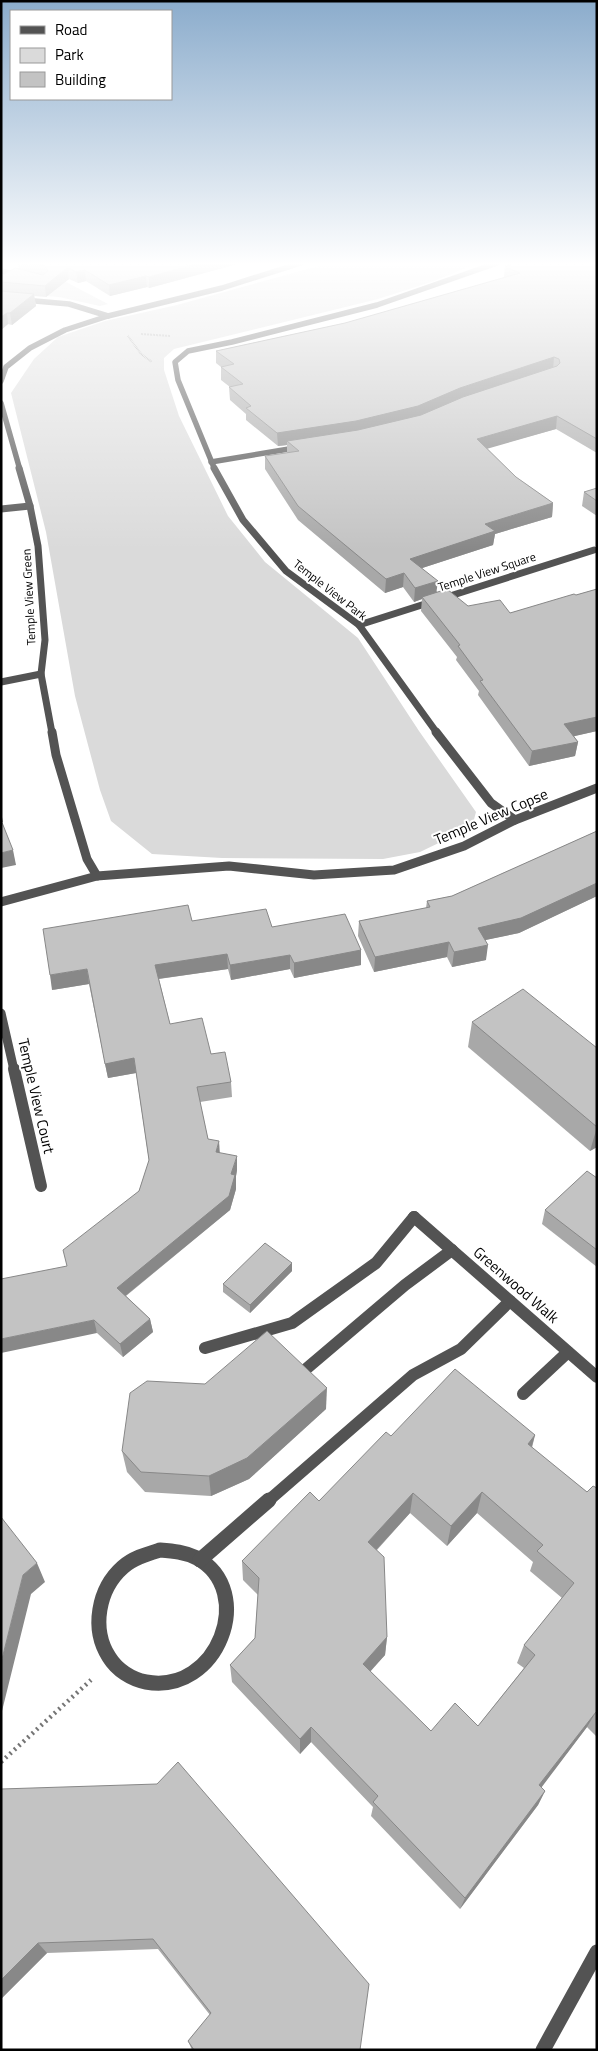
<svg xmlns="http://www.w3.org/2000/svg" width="598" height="2051" viewBox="0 0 598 2051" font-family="'Titillium Web',sans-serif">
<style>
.green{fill:#dadada}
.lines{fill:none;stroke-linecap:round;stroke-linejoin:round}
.path-far1{stroke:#757575;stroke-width:2;stroke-dasharray:0.5 1;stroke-linecap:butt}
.path{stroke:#757575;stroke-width:4.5;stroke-dasharray:2 4;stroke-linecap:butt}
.lane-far1{stroke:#535353;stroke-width:12}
.lane{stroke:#535353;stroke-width:15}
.street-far4{stroke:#535353;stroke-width:5.5}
.street-far3{stroke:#535353;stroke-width:7}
.street-far2{stroke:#535353;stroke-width:9}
.street-far1{stroke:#535353;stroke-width:12}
.street{stroke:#535353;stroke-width:15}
.wall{fill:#a8a8a8;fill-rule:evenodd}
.shaded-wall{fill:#888}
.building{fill:#c3c3c3;stroke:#888;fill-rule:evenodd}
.labels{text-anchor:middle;stroke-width:4;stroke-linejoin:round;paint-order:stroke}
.far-street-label{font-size:12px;fill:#000;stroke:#fff}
.street-label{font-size:15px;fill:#000;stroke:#fff}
</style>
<rect width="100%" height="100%" fill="#fff"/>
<!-- green -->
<g class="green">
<path d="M329,263H478L434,281L378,299L174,349L164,358V370L179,416L228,516L265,562L358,638L419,731L476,812L472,827L420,852L383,859L222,858L152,854L111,821L100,790L75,696L46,532L11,393L34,359L58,337L105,321L177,305Z"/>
<path d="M66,282L108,304L100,306L59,297L7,293L35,284Z"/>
</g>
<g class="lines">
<!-- path-far1 -->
<g class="path-far1">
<path d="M141,334L170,336"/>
<path d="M128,336L141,354L152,362"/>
</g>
<!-- path -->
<path class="path" d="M1,1762L91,1680"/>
<!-- lane-far1 -->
<g class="lane-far1">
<path d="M205,1348L292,1323L376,1263L414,1217"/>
<path d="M306,1369L405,1285L452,1250"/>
<path d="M268,1501L413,1375L461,1349L510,1301"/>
</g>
<!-- lane -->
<g class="lane">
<path d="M160,1550C173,1551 185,1552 197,1558C257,1591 218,1695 146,1682C131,1679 117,1670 109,1657C91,1629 98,1589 123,1567C133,1558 147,1554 160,1550Z"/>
<path d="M200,1560L269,1500"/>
</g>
<!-- street-far4 -->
<g class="street-far4">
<path d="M1,271L20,276"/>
<path d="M1,298L69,304L108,316"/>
<path d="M1,381L6,367L30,348L65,330L108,316L222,288L301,263"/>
<path d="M1,403L20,470"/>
<path d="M211,462L301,447"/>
<path d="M215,470L178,380L175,362L188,351L232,342L377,305L497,263"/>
</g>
<!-- street-far3 -->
<g class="street-far3">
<path d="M19,468L30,506L38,546L45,640L41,674L52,733"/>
<path d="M214,468L243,520L286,571L359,625L437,733"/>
<path d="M1,509L30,506"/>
<path d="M359,625L594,550"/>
<path d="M1,682L41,674"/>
</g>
<!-- street-far2 -->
<g class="street-far2">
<path d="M52,732L56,755L87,859L97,876"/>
<path d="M436,732L491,803L515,820"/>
<path d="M1,902L97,876L229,866L314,875L394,870L464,846L515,820L597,788"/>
<path d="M1,1013L14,1070"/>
</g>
<!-- street-far1 -->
<g class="street-far1">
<path d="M14,1069L41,1186"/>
<path d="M414,1217L597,1377"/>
<path d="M523,1394L568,1352"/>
</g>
<!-- street -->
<path class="street" d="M543,2050L597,1952"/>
</g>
<!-- wall -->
<g class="wall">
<path d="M18,263H241L149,288L147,287L110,296L86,281L78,283L69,279L46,297L34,296L36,306L12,325L8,324L1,330V276L19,269Z"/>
<path d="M505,263H597V453L556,429L487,448L516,477L553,503L552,517L495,534L493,545L422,568L437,592L468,606L510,613L576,595L597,589V731L574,736L578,742L575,756L529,766L478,695L479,691L456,660L457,657L421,611L422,599L414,602L403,587L385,593L298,520L265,469V456L287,453V445L278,446L246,420V414L230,400L229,387H230L221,380V367L216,363V351L345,323L504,278Z"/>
<path d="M597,488V516L582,506L584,492Z"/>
<path d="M597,831V896L519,933L485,940L486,960L452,967L447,957L374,972L358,936L359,921L426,908L427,901L452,896Z"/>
<path d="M192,921L272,927L361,950V965L294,978L290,969L231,980L228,969L159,979L170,1024L211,1054L231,1082L232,1097L200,1102L208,1139L220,1153L237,1170L236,1176V1189L230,1210L126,1296L150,1319L153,1332L123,1357L97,1333L67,1266L139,1191L149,1161L136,1073L108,1078L89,984L52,990Z"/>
<path d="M472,1022L597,1048V1147L590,1151L468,1047Z"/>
<path d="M597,1178V1267L542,1224L545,1210Z"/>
<path d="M292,1263V1271L250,1313L223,1292V1284Z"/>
<path d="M326,1409L249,1479L211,1496L145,1492L127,1472L122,1451Z"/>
<path d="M535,1435L532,1448L587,1492L597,1488V1737L587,1727L541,1787L545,1791L538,1805L460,1909L371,1816L373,1807L311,1742L300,1754L232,1682L230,1665L255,1638L258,1595L243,1580L242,1561L319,1501L391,1436ZM410,1513L447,1546L477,1513L533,1562L530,1571L562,1598L524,1645L517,1663L524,1668L478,1726L431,1731L370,1671L385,1655L387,1637L377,1550Z"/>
<path d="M1,1789L360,2050H192L188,2041L210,2015L158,1949L47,1953L1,1999Z"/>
</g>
<!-- shaded-wall -->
<g class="shaded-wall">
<path d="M200,263H241L149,288V277Z"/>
<path d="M68,267L69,279L46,297L45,286Z"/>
<path d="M85,270L86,281L78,283L76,272Z"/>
<path d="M146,276L147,287L110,296L109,285Z"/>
<path d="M34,294L36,306L12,325L10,313Z"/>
<path d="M7,313L8,324L1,330V317Z"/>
<path d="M554,357L553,370L418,419L356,433L287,441V445L278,446L277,433L460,388Z"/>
<path d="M557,416L556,429L476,452L477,439Z"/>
<path d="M553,503L552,517L495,534L493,545L410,572V559L485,524Z"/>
<path d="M404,573L403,587L385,593L386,579Z"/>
<path d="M438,581L436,595L422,597V599L414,602L415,588Z"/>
<path d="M597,717V731L562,739L564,724Z"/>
<path d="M578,742L575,756L529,766L532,751Z"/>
<path d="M1,812L3,822H1Z"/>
<path d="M13,850L16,865L1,868V853Z"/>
<path d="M597,883V896L519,933L476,942L478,928Z"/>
<path d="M449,942L447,957L374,972L375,957Z"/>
<path d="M488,945L486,960L452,967L454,952Z"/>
<path d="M361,950V965L294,978V963Z"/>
<path d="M227,954L228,969L157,979L155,965Z"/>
<path d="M290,955V969L231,980L230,965Z"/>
<path d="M87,969L89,984L52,990L50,975Z"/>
<path d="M134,1058L136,1073L108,1078L105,1064Z"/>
<path d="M597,1127V1147L590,1151Z"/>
<path d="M219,1141L220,1155L216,1152Z"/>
<path d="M237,1156V1170L236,1176V1189L230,1210L119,1301L117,1288L231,1174Z"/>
<path d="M292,1263V1271L250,1313V1305Z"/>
<path d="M150,1319L153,1332L123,1357L120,1344Z"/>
<path d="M94,1320L97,1333L1,1353V1339Z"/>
<path d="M327,1388L326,1409L249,1479L211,1496L209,1476Z"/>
<path d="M535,1435L529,1456L528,1444Z"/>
<path d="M482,1492L477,1513L447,1546L451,1526Z"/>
<path d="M413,1493L410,1513L366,1561L368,1542Z"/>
<path d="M37,1563L45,1582L31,1594L1,1715V1663L23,1575Z"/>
<path d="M387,1637L385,1655L361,1682L363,1664Z"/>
<path d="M596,1712L587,1727L532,1800L539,1785Z"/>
<path d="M311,1727V1742L300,1754V1739Z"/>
<path d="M545,1791L538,1805L460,1909L465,1898Z"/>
<path d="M38,1943L47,1953L1,1999V1980Z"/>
</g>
<!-- building -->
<g class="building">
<path d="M30,263H200L149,277L146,276L109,285L85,270L76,272L68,267L45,286L1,282V276L15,268L43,275L48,271L45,266Z"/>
<path d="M505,263H588L597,266V439L557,416L477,439L516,477L553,503L485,524L495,531L410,559L438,581L415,588L404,573L386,579L298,506L265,456L299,451L287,441L358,430L421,415L463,397L557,366L560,363L559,359L554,357L460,388L418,406L356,421L277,433L246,408L251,406L229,387L243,384L221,367L234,364L216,351L345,323L520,273L505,267L511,265Z"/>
<path d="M1,291L34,294L10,313H7L1,317Z"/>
<path d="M597,488V501L584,492Z"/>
<path d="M447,589L468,606L500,600L510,613L574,594L576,595L597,589V717L564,724L578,742L532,751L480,681L483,680L458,646L460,645L422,597Z"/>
<path d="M1,820L13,850L1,853Z"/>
<path d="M597,831V883L521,918L478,928L488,945L454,952L449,942L375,957L359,921L430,907L427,901L452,896Z"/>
<path d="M188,905L192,921L266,909L272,927L345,914L361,950L294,963L290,955L230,965L227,954L155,965L170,1024L202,1018L211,1054L225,1052L231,1082L197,1087L208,1139L219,1141L216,1152L237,1156L231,1174L235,1175L229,1196L117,1288L150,1319L120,1344L94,1320L1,1339V1279L67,1266L63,1250L139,1191L149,1160L134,1058L105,1064L87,969L50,975L43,929Z"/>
<path d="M523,989L597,1048V1127L472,1022Z"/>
<path d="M587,1171L597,1178V1250L545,1210Z"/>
<path d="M265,1243L292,1263L250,1305L223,1284Z"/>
<path d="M267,1331L327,1388L247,1458L209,1476L141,1472L122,1451L130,1393L147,1381L205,1384Z"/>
<path d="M455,1369L535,1435L528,1444L587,1492L593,1486L597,1488V1713L596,1712L539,1785L545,1791L465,1898L373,1802L378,1796L311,1727L300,1739L230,1665L255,1638L259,1578L242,1561L310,1492L319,1501L386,1432L391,1436ZM482,1492L543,1545L537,1551L574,1583L524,1645L535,1655L478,1726L455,1703L431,1731L363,1664L387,1637L384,1557L368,1542L413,1493L451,1526Z"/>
<path d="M1,1517L37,1563L23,1575L1,1663Z"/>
<path d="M178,1762L369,1984L360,2050H194L188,2041L211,2013L153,1939L38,1943L1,1980V1789L157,1784Z"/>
</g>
<!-- sky -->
<linearGradient id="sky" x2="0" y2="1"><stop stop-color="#8baccc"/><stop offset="0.48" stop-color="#fff"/><stop offset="1" stop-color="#fff" stop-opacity="0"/></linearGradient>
<rect width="598" height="550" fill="url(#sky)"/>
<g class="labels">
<!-- far-street labels -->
<g class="far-street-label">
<text transform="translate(487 572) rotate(-18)" y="4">Temple View Square</text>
<text transform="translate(330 590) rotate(38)" y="4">Temple View Park</text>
<text transform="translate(29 597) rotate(-93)" y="4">Temple View Green</text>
</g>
<!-- street labels -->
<g class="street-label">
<text transform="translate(491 817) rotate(-23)" y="5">Temple View Copse</text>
<text transform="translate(36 1096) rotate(77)" y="5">Temple View Court</text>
<text transform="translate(516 1285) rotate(41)" y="5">Greenwood Walk</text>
</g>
</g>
<!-- border -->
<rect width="598" height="2051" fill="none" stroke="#000000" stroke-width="5"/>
<!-- legend -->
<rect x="10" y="10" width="162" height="90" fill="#ffffff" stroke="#999999"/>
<rect x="20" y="26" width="25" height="8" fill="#535353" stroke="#999999"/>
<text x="55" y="35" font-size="15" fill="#000000">Road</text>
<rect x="20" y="48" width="25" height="15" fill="#dadada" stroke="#999999"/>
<text x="55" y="60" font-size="15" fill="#000000">Park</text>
<rect x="20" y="72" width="25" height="15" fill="#c3c3c3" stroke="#999999"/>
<text x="55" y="85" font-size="15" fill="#000000">Building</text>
</svg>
